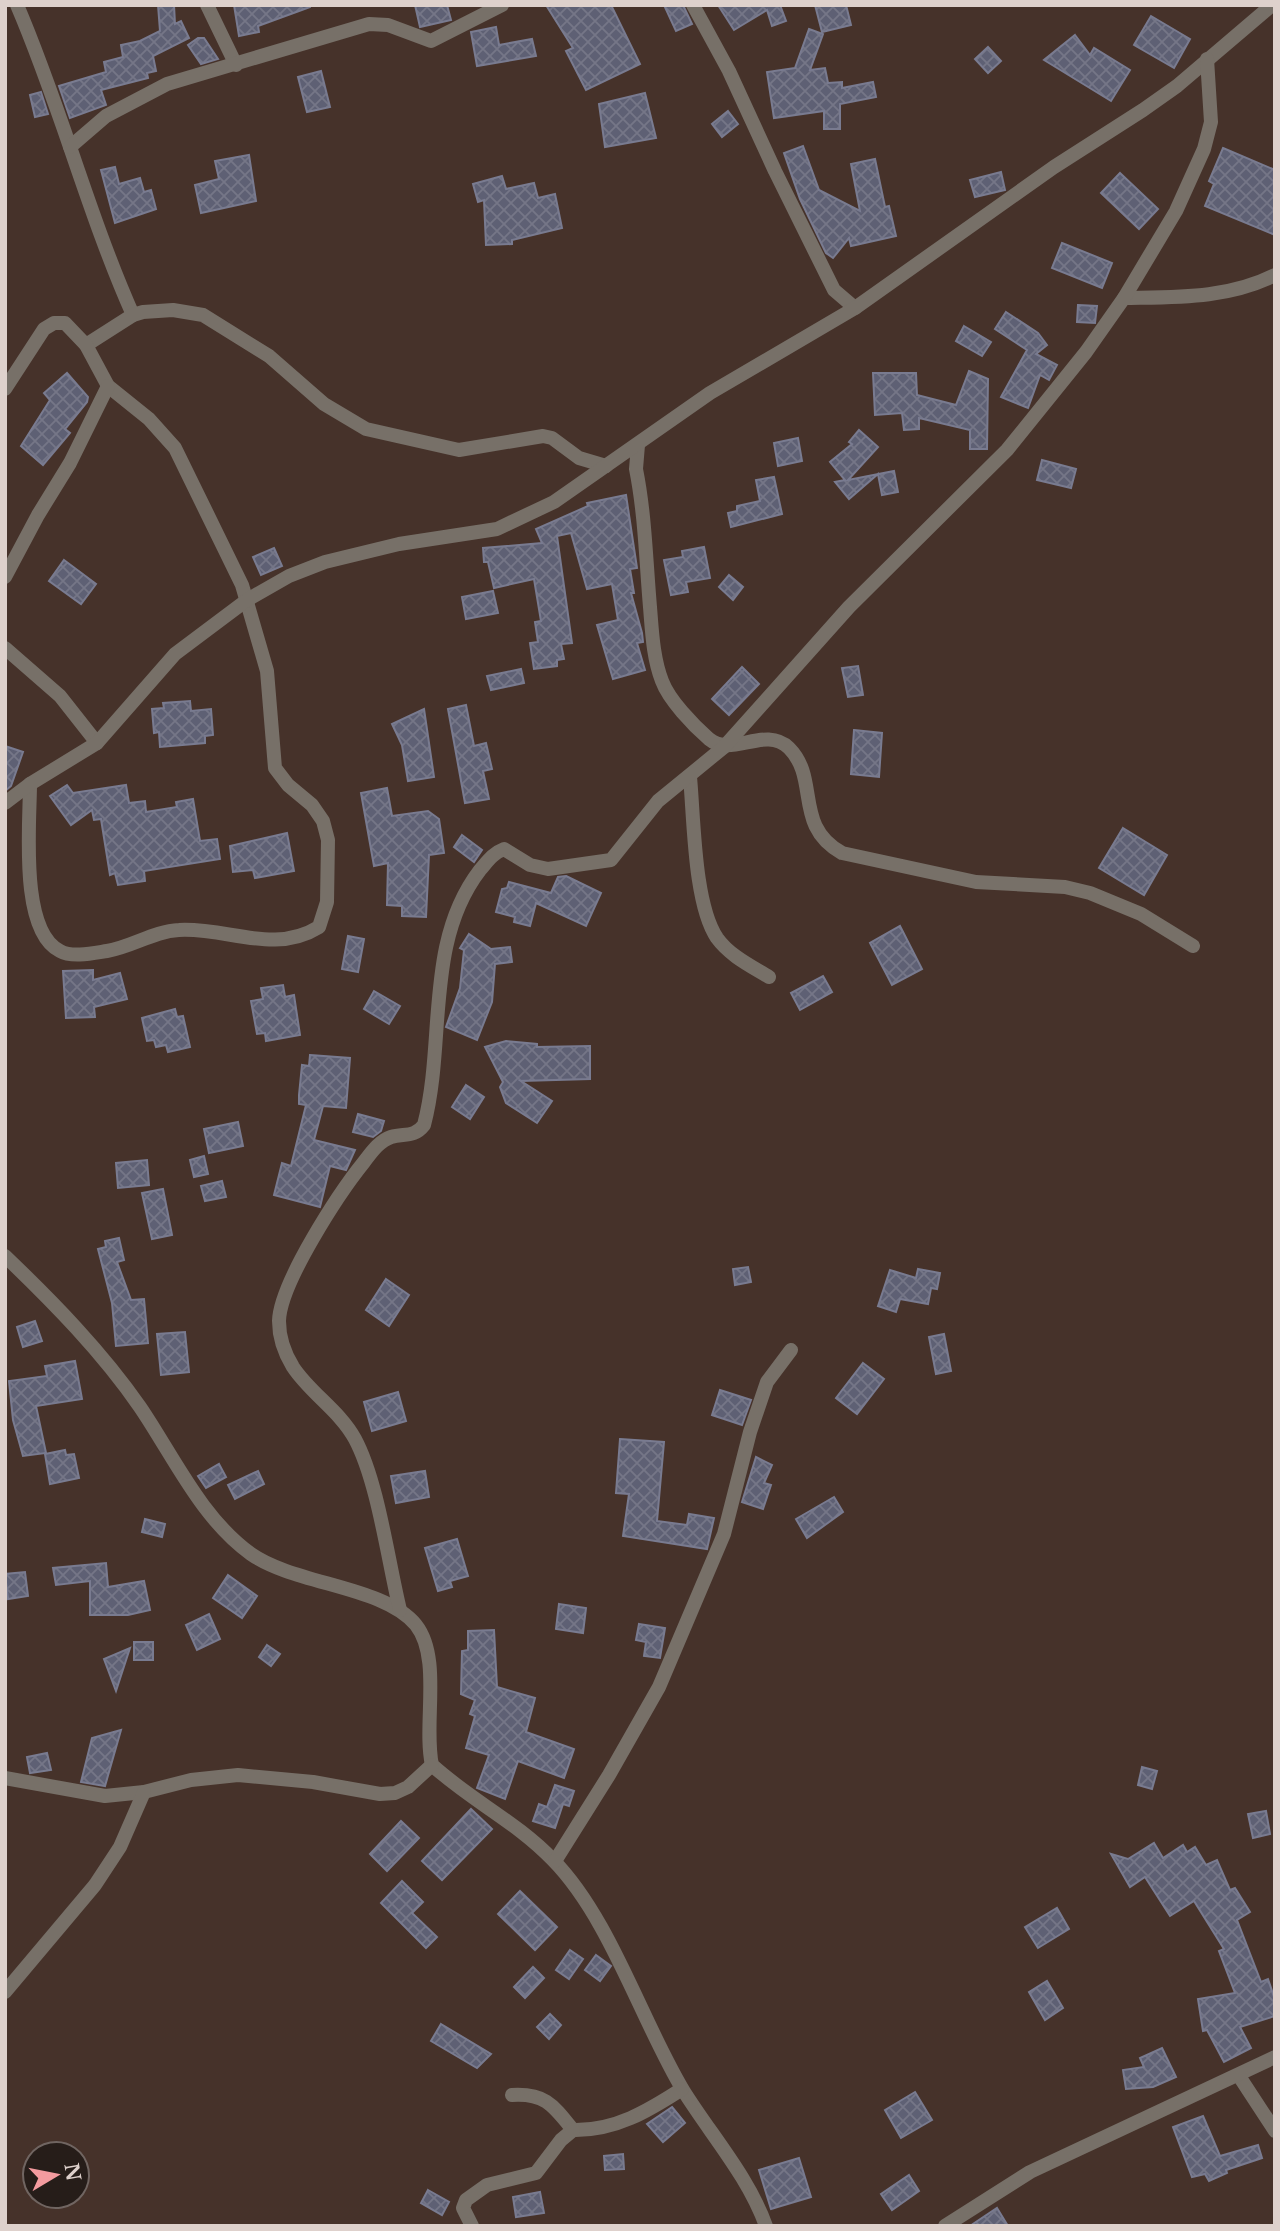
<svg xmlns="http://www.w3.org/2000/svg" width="1280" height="2231" viewBox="0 0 1280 2231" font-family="'Libre Baskerville',serif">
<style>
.building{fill:url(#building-cross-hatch);stroke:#797b90;stroke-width:2}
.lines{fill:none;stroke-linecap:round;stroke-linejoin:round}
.street{stroke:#777068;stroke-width:14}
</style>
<defs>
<pattern id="building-cross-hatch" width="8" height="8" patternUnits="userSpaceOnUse" patternTransform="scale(1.75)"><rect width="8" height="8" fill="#5e6074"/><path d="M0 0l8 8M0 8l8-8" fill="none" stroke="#757687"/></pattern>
</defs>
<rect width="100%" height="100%" fill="#46322a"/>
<!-- building -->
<g class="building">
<path d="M158,5H174L175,24L181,21L189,38L153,56L156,71L147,73L148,78L101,90L106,105L70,118L59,86L106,72L104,62L123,57L121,45L140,41L160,31Z"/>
<path d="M234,5H310V7L258,26L259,32L239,36Z"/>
<path d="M415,5H447L451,20L420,27Z"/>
<path d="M546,5H611L640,64L586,90L566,51L573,48Z"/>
<path d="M664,5H683L692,24L676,31Z"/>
<path d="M718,5H780L786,21L772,26L767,10L734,30Z"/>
<path d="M815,5H846L851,25L822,32Z"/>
<path d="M1151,16L1190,39L1174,68L1134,45Z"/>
<path d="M496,27L499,45L532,39L536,56L477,66L471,32Z"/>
<path d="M809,29L823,34L810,70L825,68L828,83L842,82V88L873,82L876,97L840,104V129H824V111L774,118L767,72L795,68Z"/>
<path d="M1075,35L1090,55L1094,48L1130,70L1111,101L1044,60Z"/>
<path d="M198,38H204L218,59L201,64L188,45Z"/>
<path d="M988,47L1001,61L988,73L975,59Z"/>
<path d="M321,71L330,107L307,112L298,77Z"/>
<path d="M41,92L48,114L35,117L30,95Z"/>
<path d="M645,93L656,138L605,147L599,104Z"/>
<path d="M728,111L738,124L722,137L712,124Z"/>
<path d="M803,146L819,190L860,211L851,164L875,159L885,207L889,206L896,236L851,246L849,238L833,258L826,253L800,199L784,153Z"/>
<path d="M1223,148L1275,170V235L1205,206L1214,184L1209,181Z"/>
<path d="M249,155L256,201L201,213L195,185L219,179L215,161Z"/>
<path d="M115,167L119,184L140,178L144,192L151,190L156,209L115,223L101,170Z"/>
<path d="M1001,172L1005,190L975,197L970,180Z"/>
<path d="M1120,173L1158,209L1139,229L1101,193Z"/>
<path d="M502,176L506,189L534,183L538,198L555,194L562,228L512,240V244L486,245L484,200L478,202L473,184Z"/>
<path d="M1062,243L1112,263L1102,288L1052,268Z"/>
<path d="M1078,305L1097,306L1095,323L1077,322Z"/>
<path d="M1006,312L1038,333L1047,345L1036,354L1057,365L1049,380L1040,375L1028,408L1001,397L1027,350L995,329Z"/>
<path d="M964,326L991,342L982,356L956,341Z"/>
<path d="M969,371L988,379L987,449H970V430L919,418V429L904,430L902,413L875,415L873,373H916L917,395L956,405Z"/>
<path d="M67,373L88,397L87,402L65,429L70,433L43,465L21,446L50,400L44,393Z"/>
<path d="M859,430L878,447L848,480L894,471L898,492L882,495L878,474L849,499L835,482L845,480L830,462L852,444L849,442Z"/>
<path d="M798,438L802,461L778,466L774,443Z"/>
<path d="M1042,460L1076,469L1071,488L1037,480Z"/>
<path d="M774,477L782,514L731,527L728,513L737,511V506L760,501L756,480Z"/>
<path d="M626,495L637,568L630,569L634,593H631L642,633L643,642L637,643L645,670L613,679L597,625L618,620L612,584L587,589L571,533L557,536L572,643L561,644L564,659L557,660V666L534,669L530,643L538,642L535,622L541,621L534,579L494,588L488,562H484L483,548L542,543L536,529L588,506L587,503Z"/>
<path d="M704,547L710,578L686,582L688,592L671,595L664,560L683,557L682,551Z"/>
<path d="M274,548L282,566L261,575L253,557Z"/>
<path d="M64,560L96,584L81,604L49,581Z"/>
<path d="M729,575L743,587L733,600L719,587Z"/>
<path d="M493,591L498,613L466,619L462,597Z"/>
<path d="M858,666L863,695L848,697L842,668Z"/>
<path d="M742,667L759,684L729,715L712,699Z"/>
<path d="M521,669L524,683L491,690L487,676Z"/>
<path d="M190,701L191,711L211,709L213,735L205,736V743L160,747L159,732L154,733L152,709L164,708L163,703Z"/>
<path d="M466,705L474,746L486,743L492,769L483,771L489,799L465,803L448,709Z"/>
<path d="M424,709L434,777L408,781L402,745L392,724Z"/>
<path d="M854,730L882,733L879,777L851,774Z"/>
<path d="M5,746L23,752L11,786L5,791Z"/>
<path d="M67,785L73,793L126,785L129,803L145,801L146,812L177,807L176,802L193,799L200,841L217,839L220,859L144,871L145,881L118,885L115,873L110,875L101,819L94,820L92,810L71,825L50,796Z"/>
<path d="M387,788L392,816L428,811L439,819L444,853L429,855L426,917L402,916V906L387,905L388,863L374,866L361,793Z"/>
<path d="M1123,828L1167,855L1144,895L1099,868Z"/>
<path d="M287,833L294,871L255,878L253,870L233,872L230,846Z"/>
<path d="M462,835L482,850L474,862L454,847Z"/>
<path d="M566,876L601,893L586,926L536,903L530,926L514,922L515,917L496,912L502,889L507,888L509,882L551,893L558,877Z"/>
<path d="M900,926L922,969L892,985L870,943Z"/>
<path d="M469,934L491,949L510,947L512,962L495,964L492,1002L477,1040L446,1027L460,988L464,950L460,948Z"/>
<path d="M348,936L364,939L358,972L342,969Z"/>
<path d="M93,970V980L120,973L127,999L94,1007L95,1017L66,1018L63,971Z"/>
<path d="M823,976L832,992L800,1010L791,993Z"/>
<path d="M283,985L285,997L294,995L300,1035L266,1041L265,1033L257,1034L251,1001L263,999L261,988Z"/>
<path d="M374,991L400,1006L389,1024L364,1009Z"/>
<path d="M175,1009L177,1017L183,1016L190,1047L168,1052L166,1045L156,1047L154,1040L147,1041L142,1018Z"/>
<path d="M506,1041L537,1044V1047L590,1046V1079L521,1081L552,1101L537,1123L506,1103L500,1087L503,1082L485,1047Z"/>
<path d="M310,1055L350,1058L346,1108L323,1106L314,1140L355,1150L346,1170L330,1166L320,1207L274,1195L282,1163L291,1166L306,1105L299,1104V1095L302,1065L309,1066Z"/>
<path d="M466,1085L484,1097L470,1119L452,1107Z"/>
<path d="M358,1114L384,1121L381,1131L373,1137L353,1132Z"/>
<path d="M238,1122L243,1146L209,1153L204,1129Z"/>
<path d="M204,1156L208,1174L194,1177L190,1160Z"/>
<path d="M147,1160L149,1185L118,1188L116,1163Z"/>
<path d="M222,1181L226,1197L205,1201L201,1186Z"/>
<path d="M163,1189L172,1235L152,1239L142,1193Z"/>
<path d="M119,1238L124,1260L117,1262L131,1300L144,1299L148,1343L116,1346L112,1303L98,1249L106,1247L105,1241Z"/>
<path d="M748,1267L751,1282L735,1285L733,1269Z"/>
<path d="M918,1269L940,1273L937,1289L931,1288L928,1304L900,1299L896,1312L878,1306L890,1270L916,1278Z"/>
<path d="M386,1279L409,1295L389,1326L366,1310Z"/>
<path d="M35,1321L42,1341L23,1347L17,1327Z"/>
<path d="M185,1332L189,1372L161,1375L157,1334Z"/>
<path d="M944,1334L951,1371L936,1374L929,1337Z"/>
<path d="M75,1361L82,1399L36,1406L46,1453L23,1456L13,1420L9,1381L47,1376L45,1366Z"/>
<path d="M863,1363L884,1379L857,1414L836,1398Z"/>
<path d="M720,1390L751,1400L742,1425L712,1415Z"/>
<path d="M398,1392L406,1421L372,1431L364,1402Z"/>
<path d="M620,1439L664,1442L657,1521L687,1525L689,1514L714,1518L707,1549L623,1536L629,1494L616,1493Z"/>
<path d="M65,1450L66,1455L74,1454L79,1478L50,1484L45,1454Z"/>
<path d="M756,1457L772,1465L764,1483L771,1485L763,1509L742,1502Z"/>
<path d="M219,1464L226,1477L206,1488L198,1476Z"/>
<path d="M258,1471L264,1484L235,1499L228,1485Z"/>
<path d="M425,1471L429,1497L396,1503L391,1476Z"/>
<path d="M834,1497L843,1512L807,1538L796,1519Z"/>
<path d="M145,1519L165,1524L162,1537L142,1532Z"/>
<path d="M457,1539L468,1576L450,1581L452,1587L438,1591L425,1548Z"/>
<path d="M106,1563L108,1587L144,1581L150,1610L128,1615H90V1581L56,1585L53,1568Z"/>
<path d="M25,1572L28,1596L8,1599L5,1574Z"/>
<path d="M228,1575L257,1596L242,1618L213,1598Z"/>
<path d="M559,1604L586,1608L583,1633L556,1629Z"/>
<path d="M209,1614L220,1639L197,1650L186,1625Z"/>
<path d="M639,1624L665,1628L660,1658L644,1656L646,1642L636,1640Z"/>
<path d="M494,1630L497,1687L535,1698L526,1732L574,1749L564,1778L518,1761L505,1799L477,1788L489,1755L466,1748L475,1716L470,1714L475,1700L461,1694L462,1651L468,1650V1631Z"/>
<rect x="134" y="1642" width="19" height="18"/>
<path d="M267,1645L280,1654L271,1666L259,1657Z"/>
<path d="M130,1648L116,1691L104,1659Z"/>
<path d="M121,1730L105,1786L81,1782L92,1738Z"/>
<path d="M47,1753L51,1770L30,1773L27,1757Z"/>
<path d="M1142,1767L1157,1771L1152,1789L1138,1785Z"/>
<path d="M555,1785L574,1791L569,1806L563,1804L555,1828L533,1821L539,1804L547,1807Z"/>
<path d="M471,1809L492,1829L442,1880L422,1861Z"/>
<path d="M1266,1811L1270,1834L1253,1838L1248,1814Z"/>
<path d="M401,1821L419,1838L387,1871L370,1854Z"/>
<path d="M1154,1843L1163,1858L1183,1845L1187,1852L1195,1847L1206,1865L1217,1860L1230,1890L1235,1888L1250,1912L1237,1920L1261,1982L1268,1979L1275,2000V2016L1240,2027L1251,2048L1224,2062L1207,2030L1203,2031L1198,1999L1235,1993L1219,1951L1224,1949L1194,1901L1170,1916L1145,1877L1130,1887L1111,1854L1128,1859Z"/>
<path d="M402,1881L423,1902L412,1913L437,1937L426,1948L381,1903Z"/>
<path d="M520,1891L557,1927L535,1950L498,1914Z"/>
<path d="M1057,1908L1069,1929L1038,1948L1025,1927Z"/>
<path d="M570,1950L583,1959L569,1979L556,1970Z"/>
<path d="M596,1955L611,1966L600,1981L585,1970Z"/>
<path d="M533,1967L544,1978L525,1998L514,1987Z"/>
<path d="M1047,1981L1063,2008L1045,2020L1029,1992Z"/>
<path d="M550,2014L561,2025L549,2039L537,2027Z"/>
<path d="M441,2024L491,2054L477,2068L431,2041Z"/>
<path d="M1162,2048L1176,2077L1153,2087L1126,2089L1123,2070L1144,2067L1140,2058Z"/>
<path d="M915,2092L932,2120L901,2138L885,2110Z"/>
<path d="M672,2107L685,2123L663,2142L647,2124Z"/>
<path d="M1203,2116L1220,2156L1258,2145L1262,2158L1226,2170L1227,2173L1209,2181L1205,2174L1192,2177L1173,2127Z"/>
<path d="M623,2154L624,2169L605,2170L604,2156Z"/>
<path d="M799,2158L811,2197L771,2209L759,2170Z"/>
<path d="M909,2175L919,2191L892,2210L881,2194Z"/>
<path d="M428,2190L449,2202L442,2215L421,2203Z"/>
<path d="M540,2192L544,2213L516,2217L513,2197Z"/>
<path d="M997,2208L1008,2226H970Z"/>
</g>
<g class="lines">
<!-- street -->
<g class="street">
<path d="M17,5C61,107 88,214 133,315"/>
<path d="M207,5L236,65"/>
<path d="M693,5L729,71L775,171L834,290L855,308"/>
<path d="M70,147L106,116L167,84L369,24L388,25L431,41L502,5"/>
<path d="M1124,298C1176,297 1227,299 1275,275"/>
<path d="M86,345L133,315L143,312L173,310L203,315L269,356L324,404L366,429L459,450L543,436L552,438L579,458L606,466"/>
<path d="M5,389L44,329L54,323H65L86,345L108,386L149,419L175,448L242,585L267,671L275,768L288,785L312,805L323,821L328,840L327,902L319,927C274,955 227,927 179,930C154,931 132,947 107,951C94,953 72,958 60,951C19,931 30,823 30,784"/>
<path d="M638,445L636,469C645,514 646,561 650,607C652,631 653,658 662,681C669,700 693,725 709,739C732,758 765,725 789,748C820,779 793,826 842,853L976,882L1065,887L1090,893L1141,914L1193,946"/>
<path d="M5,577L38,515L70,463L108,386"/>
<path d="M5,648L60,696L97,743"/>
<path d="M690,777C694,819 694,904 717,938C730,956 751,966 769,977"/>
<path d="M5,803L30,784L97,743L175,654L247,600L289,576L325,562L399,544L497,529L554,502L710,393L855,308L1054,167L1143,110L1177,86L1272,5"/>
<path d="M5,1256C53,1302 102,1352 140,1407C174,1457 201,1518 251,1554C295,1585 385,1586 416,1625C442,1658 423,1725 432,1765C470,1800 517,1822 553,1860C610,1918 641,2020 683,2090C711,2135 748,2176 766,2226"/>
<path d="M400,1610C388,1561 378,1482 355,1439C340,1411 310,1393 293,1367C285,1354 279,1337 279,1321C280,1283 339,1193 364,1162C371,1153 379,1141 391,1137C404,1133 414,1138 424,1125C446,1041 424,943 480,870C487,862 493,853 504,849L530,865L548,869L611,860L658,801L724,747L849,607L1007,450L1086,352L1124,298L1176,211L1204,149L1211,122L1207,59"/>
<path d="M5,1778L105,1796L144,1792L191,1780L238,1775L313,1782L380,1794L395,1793L408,1787L432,1765"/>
<path d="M555,1861L609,1775L659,1687L724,1534L750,1432L767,1382L791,1350"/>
<path d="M5,1992L95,1885L120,1847L144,1792"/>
<path d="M1239,2076L1275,2131"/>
<path d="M512,2095C545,2093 553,2105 573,2130C615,2131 648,2111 682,2089"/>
<path d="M472,2226L463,2208L466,2200L487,2185L536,2173L561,2140L573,2130"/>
<path d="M945,2226L1030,2172L1275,2057"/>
</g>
</g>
<!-- border -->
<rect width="1280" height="2231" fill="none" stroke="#ded1cc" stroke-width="14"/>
<!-- north arrow -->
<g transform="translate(56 2175) rotate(80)"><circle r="33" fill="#261d19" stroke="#706561" stroke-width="2"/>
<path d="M0-5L12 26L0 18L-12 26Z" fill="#f49b9f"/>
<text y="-10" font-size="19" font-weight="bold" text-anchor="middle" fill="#ded1cc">N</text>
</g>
</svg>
